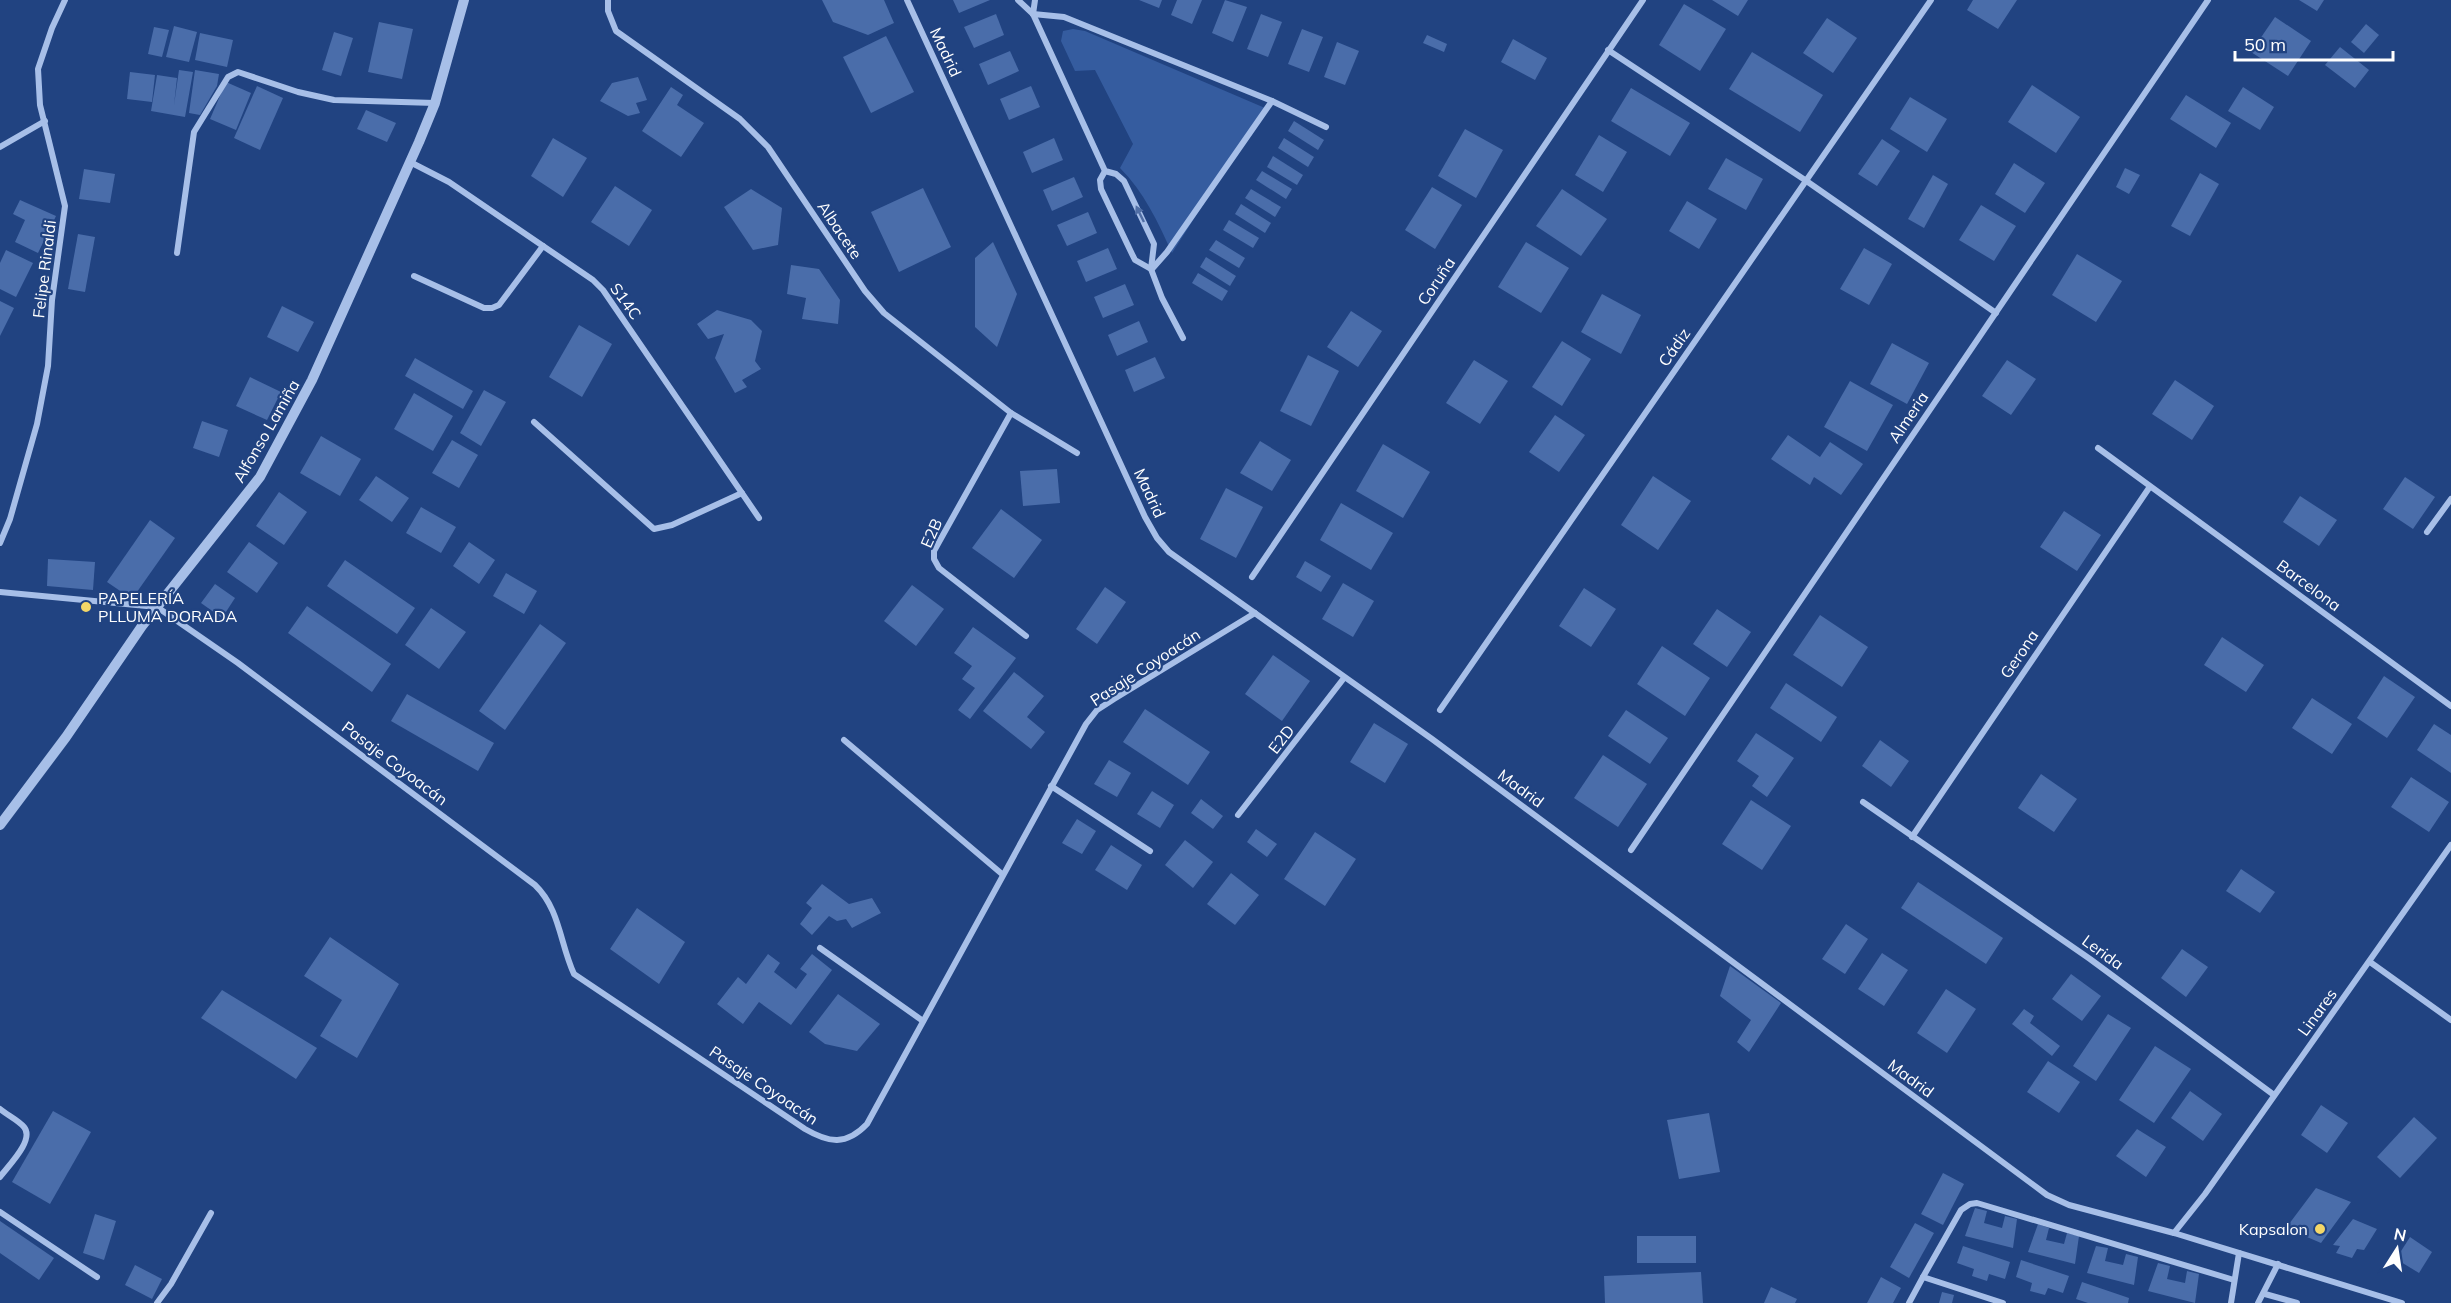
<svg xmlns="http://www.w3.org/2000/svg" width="2451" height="1303" viewBox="0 0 2451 1303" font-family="Mulish,sans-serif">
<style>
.green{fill:#355c9f}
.building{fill:#4a6daa}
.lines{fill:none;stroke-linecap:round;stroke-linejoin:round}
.minor{stroke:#a7bfe8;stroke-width:6}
.tertiary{stroke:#a7bfe8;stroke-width:10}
.oneway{fill:#506ea5}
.poi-dot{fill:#f4d768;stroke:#214381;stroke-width:2}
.labels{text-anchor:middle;stroke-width:4.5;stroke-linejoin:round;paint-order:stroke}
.street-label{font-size:16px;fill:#fff;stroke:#214381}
.poi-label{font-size:16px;fill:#fff;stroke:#214381;text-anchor:start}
</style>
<rect width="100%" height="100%" fill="#214381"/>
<!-- green -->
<path class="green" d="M1073,29L1085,31L1265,108L1172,253C1158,222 1144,192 1120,168L1133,144L1095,70L1075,71L1061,41L1063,31Z"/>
<!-- building -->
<g class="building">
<path d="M822,0H884L894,23L868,35L833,22Z"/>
<path d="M953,0H990L959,13Z"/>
<path d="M1139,0H1162L1159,8Z"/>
<path d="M1177,0H1202L1192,24L1171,15Z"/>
<path d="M1225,0L1247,7L1233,42L1212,33Z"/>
<path d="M1712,0H1748L1738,16Z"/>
<path d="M1973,0H2017L1998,29L1967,10Z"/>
<path d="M2299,0H2324L2317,11Z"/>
<path d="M1684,4L1726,29L1700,71L1659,45Z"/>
<path d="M996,14L1004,35L974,48L964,27Z"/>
<path d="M1261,14L1282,22L1268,57L1247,49Z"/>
<path d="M2275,17L2311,41L2288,76L2251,52Z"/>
<path d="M1827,18L1857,38L1833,73L1803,53Z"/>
<path d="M379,22L413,29L402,79L368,72Z"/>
<path d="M2366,24L2379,35L2364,53L2351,42Z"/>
<path d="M174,26L197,32L189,62L166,57Z"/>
<path d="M154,27L169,30L162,57L148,54Z"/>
<path d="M1302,29L1323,37L1309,72L1288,64Z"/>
<path d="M334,32L353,38L341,76L322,70Z"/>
<path d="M200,33L233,40L227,67L195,60Z"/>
<path d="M1427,35L1447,44L1444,52L1423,43Z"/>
<path d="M886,36L914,92L871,113L843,57Z"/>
<path d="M1513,39L1547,58L1535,80L1501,62Z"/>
<path d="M1337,42L1359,51L1345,85L1324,77Z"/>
<path d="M2340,47L2369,70L2355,88L2325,65Z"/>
<path d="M1010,51L1019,71L988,85L979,64Z"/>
<path d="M1752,52L1823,95L1800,132L1729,89Z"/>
<path d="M179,70L193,72L185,117L151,111L157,75L177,78L174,105Z"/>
<path d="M195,70L219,74L217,86L200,115L189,113Z"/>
<path d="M130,72L155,75L152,102L127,99Z"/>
<path d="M638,77L647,100L636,103L640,113L628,116L600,101L612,83Z"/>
<path d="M226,82L251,93L236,130L210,119Z"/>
<path d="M2032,85L2080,117L2056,153L2008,122Z"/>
<path d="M257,86L283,98L260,150L234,138Z"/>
<path d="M1031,86L1040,107L1009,120L1000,99Z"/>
<path d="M671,87L683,95L677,105L704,123L681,157L642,131Z"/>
<path d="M2243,87L2274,107L2260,130L2228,111Z"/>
<path d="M1631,88L1690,123L1670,156L1611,121Z"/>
<path d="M2186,95L2231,123L2216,148L2170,119Z"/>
<path d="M1910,97L1947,119L1927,152L1890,129Z"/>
<path d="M366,110L396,123L387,142L357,129Z"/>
<path d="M1294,121L1324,140L1318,150L1288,131Z"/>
<path d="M1465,129L1503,150L1476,198L1438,176Z"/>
<path d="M1599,135L1627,152L1603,192L1575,175Z"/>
<path d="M553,138L587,158L563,197L531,176Z"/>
<path d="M1054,138L1063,160L1032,173L1023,152Z"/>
<path d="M1284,138L1314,157L1308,167L1278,148Z"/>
<path d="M1882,139L1900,151L1877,186L1858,174Z"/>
<path d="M1273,156L1303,175L1297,185L1267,167Z"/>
<path d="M1726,158L1763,179L1746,210L1708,189Z"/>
<path d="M2014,163L2045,183L2025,213L1995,194Z"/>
<path d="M2125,168L2140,175L2129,194L2116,187Z"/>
<path d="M84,169L115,174L110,203L79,199Z"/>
<path d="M1262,171L1292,189L1286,199L1256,180Z"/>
<path d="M2200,173L2219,184L2190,236L2171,226Z"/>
<path d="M1933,175L1948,184L1924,228L1908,219Z"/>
<path d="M1074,177L1083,197L1052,211L1043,190Z"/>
<path d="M615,186L652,210L629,246L591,222Z"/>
<path d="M1432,187L1462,205L1435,249L1405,230Z"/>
<path d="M923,188L951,247L899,272L871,212Z"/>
<path d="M751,189L782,208L778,245L753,250L724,207Z"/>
<path d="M1251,189L1281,207L1275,217L1245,198Z"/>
<path d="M1562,189L1607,219L1581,256L1536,226Z"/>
<path d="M20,200L56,216L38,253L15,242L25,220L13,214Z"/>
<path d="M1687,201L1717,219L1699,249L1669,231Z"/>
<path d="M1241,204L1271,223L1265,233L1235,214Z"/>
<path d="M1981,205L2016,226L1994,261L1959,240Z"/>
<path d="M1088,212L1097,233L1067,246L1057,225Z"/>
<path d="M1229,220L1259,238L1253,248L1223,230Z"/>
<path d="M78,234L95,237L85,292L68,289Z"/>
<path d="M1216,240L1245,258L1239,268L1209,250Z"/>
<path d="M993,242L1017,294L997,347L975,327V258Z"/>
<path d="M1526,242L1569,268L1541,313L1498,287Z"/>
<path d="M1108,248L1117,269L1086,282L1077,261Z"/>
<path d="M1864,248L1892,264L1869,305L1840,289Z"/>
<path d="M6,250L33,263L16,297L0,289V263Z"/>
<path d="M2077,254L2122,281L2096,322L2052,295Z"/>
<path d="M1206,257L1236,276L1230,286L1200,267Z"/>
<path d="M791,265L819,269L840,300L838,324L802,319L806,298L787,294Z"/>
<path d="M1198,273L1228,291L1222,301L1192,283Z"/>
<path d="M1125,284L1134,305L1103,318L1094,297Z"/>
<path d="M1602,294L1641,315L1621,354L1581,332Z"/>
<path d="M0,301L14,308L0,336Z"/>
<path d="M282,306L314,322L298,352L267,337Z"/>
<path d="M717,310L751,320L762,331L755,361L761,369L742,380L747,387L735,393L715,358L724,334L708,339L697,324Z"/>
<path d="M1351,311L1382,331L1358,367L1327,347Z"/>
<path d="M1139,321L1148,342L1117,356L1108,335Z"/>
<path d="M579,325L612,344L582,397L549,377Z"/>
<path d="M1562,341L1591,359L1562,406L1532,387Z"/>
<path d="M1892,343L1929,363L1907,404L1870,384Z"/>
<path d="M1308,355L1339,371L1311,426L1280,411Z"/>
<path d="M1155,357L1165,378L1134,392L1125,370Z"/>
<path d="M415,358L473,391L463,409L405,376Z"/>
<path d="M1474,360L1508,381L1480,424L1446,403Z"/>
<path d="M2007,360L2036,379L2011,415L1982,396Z"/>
<path d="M250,377L281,392L267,420L236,406Z"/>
<path d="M2175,380L2214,406L2192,440L2152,414Z"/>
<path d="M1850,381L1893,405L1867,451L1824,427Z"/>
<path d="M484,390L506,402L481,446L460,433Z"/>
<path d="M414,393L453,416L433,451L394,429Z"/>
<path d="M1555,415L1585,435L1559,472L1529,452Z"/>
<path d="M202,421L228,430L219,457L193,448Z"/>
<path d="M1788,435L1820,457L1830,442L1863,464L1841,495L1814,477L1810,485L1771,459Z"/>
<path d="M321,436L361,459L340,496L300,473Z"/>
<path d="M452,440L478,455L459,488L432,473Z"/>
<path d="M1260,441L1291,460L1272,491L1240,473Z"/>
<path d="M1383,444L1430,472L1403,518L1356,491Z"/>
<path d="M1057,469L1060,503L1023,506L1020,471Z"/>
<path d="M376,476L409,498L392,522L359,500Z"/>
<path d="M1653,476L1691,501L1658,550L1621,525Z"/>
<path d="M2405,477L2435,497L2413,529L2383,509Z"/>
<path d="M1226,488L1263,507L1236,558L1200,539Z"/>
<path d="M279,492L307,512L284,545L256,526Z"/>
<path d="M2300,496L2337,520L2319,546L2283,522Z"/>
<path d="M1341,503L1393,533L1371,570L1320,540Z"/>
<path d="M421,507L456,527L441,553L406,533Z"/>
<path d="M1001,509L1042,540L1014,578L972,548Z"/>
<path d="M2064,511L2101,535L2077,571L2040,547Z"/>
<path d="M150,520L175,538L132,599L107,582Z"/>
<path d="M249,542L278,563L257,593L227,572Z"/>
<path d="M469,542L495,560L479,584L453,566Z"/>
<path d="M48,559L95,562L93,590L47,586Z"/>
<path d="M345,560L415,608L397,634L327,586Z"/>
<path d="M1305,561L1331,576L1321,592L1296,577Z"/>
<path d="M506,573L537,591L524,614L493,596Z"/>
<path d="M1343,583L1374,601L1353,637L1322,619Z"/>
<path d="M215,584L235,598L222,618L201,603Z"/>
<path d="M912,585L944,609L916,646L884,621Z"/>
<path d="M1105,587L1126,602L1097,644L1076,629Z"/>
<path d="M1584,588L1616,609L1591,647L1559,626Z"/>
<path d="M307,606L391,664L372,692L288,633Z"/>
<path d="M431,608L466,632L439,669L405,645Z"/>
<path d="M1717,609L1751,632L1727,667L1693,644Z"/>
<path d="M1820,615L1868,647L1842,687L1793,655Z"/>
<path d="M540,624L566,643L505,730L479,711Z"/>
<path d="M973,627L1016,658L970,719L958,710L975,688L962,679L972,666L954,653Z"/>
<path d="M2222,637L2264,665L2246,692L2204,665Z"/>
<path d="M1662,646L1710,678L1685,716L1637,684Z"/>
<path d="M1273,655L1310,681L1282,721L1245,694Z"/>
<path d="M1014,672L1044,696L1027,717L1045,732L1031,749L983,711Z"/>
<path d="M2384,676L2415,697L2387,738L2357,718Z"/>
<path d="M1786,683L1837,717L1821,742L1770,708Z"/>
<path d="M407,694L494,743L478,771L391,721Z"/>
<path d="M2312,698L2352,724L2332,754L2292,728Z"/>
<path d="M1145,709L1210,752L1188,785L1123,742Z"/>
<path d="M1626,710L1668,738L1650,764L1608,736Z"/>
<path d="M1374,723L1408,744L1385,783L1350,762Z"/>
<path d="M2434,724L2451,735V773L2417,750Z"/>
<path d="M1756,733L1794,758L1767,797L1752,786L1759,776L1737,761Z"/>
<path d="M1880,740L1909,761L1891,787L1862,766Z"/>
<path d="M1603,755L1647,784L1618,827L1574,798Z"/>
<path d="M1109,760L1131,773L1117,797L1094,784Z"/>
<path d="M2041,774L2077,799L2054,832L2018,808Z"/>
<path d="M2411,777L2449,802L2429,832L2391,807Z"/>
<path d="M1152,791L1174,805L1160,828L1137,814Z"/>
<path d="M1201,799L1223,816L1213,829L1191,813Z"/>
<path d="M1751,800L1791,826L1762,870L1722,844Z"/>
<path d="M1077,819L1096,831L1082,854L1062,843Z"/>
<path d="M1256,829L1277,844L1267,857L1247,842Z"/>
<path d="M1315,832L1356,859L1325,906L1284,879Z"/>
<path d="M1185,840L1213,862L1193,888L1165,865Z"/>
<path d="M1111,845L1142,865L1127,890L1095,870Z"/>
<path d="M2241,869L2275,892L2260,913L2226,891Z"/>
<path d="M1231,873L1259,895L1235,925L1207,904Z"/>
<path d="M1918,882L2003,938L1986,964L1901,908Z"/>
<path d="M822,884L849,904L872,898L881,913L852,928L846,919L837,921L829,916L812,935L800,924L812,908L806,903Z"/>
<path d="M637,908L685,942L659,984L610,949Z"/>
<path d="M1846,924L1868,939L1845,974L1822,959Z"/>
<path d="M330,937L399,984L357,1058L320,1036L342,1000L304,976Z"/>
<path d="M2182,949L2208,967L2186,997L2161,978Z"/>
<path d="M1882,953L1908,970L1884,1006L1858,989Z"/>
<path d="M768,954L780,963L774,972L796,989L807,974L800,969L812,954L832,970L791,1025L759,1002L743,1024L717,1004L738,977L746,984Z"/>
<path d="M1730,966L1781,1003L1749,1052L1737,1042L1751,1020L1720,996Z"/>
<path d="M2071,974L2101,996L2082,1021L2052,999Z"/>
<path d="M1946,989L1976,1009L1947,1053L1917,1033Z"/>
<path d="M222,990L317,1048L296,1079L201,1018Z"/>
<path d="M838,994L880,1024L857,1051L825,1044L809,1032Z"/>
<path d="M2024,1009L2034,1016L2030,1023L2060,1046L2052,1056L2012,1024Z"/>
<path d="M2108,1014L2131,1028L2096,1081L2073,1066Z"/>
<path d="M2155,1046L2191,1069L2154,1123L2119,1100Z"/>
<path d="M2048,1061L2080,1082L2059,1113L2027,1092Z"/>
<path d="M2190,1091L2222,1114L2203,1141L2171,1118Z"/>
<path d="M2321,1105L2348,1123L2327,1153L2301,1135Z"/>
<path d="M53,1111L91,1132L50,1204L12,1182Z"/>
<path d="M1709,1113L1720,1172L1679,1179L1667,1120Z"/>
<path d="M2414,1117L2437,1138L2400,1178L2377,1157Z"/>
<path d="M2137,1129L2166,1147L2146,1177L2116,1156Z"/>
<path d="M1943,1173L1964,1184L1943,1225L1921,1214Z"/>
<path d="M2316,1188L2351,1202L2321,1243L2286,1228Z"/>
<path d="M1975,1208L1987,1211L1984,1223L2002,1228L2005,1216L2017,1219L2013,1248L1965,1236Z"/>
<path d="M95,1214L116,1221L104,1260L83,1253Z"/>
<path d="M2353,1219L2377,1229L2364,1250L2357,1249L2352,1258L2336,1253L2340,1246L2333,1245Z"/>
<path d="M0,1221L54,1258L39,1280L0,1253Z"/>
<path d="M1915,1223L1934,1233L1909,1278L1890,1267Z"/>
<path d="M2038,1224L2049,1228L2046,1240L2064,1244L2067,1233L2079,1236L2075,1264L2028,1252Z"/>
<rect x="1637" y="1236" width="59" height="27"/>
<path d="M2410,1237L2432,1252L2419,1273L2396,1259Z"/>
<path d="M1963,1246L2010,1262L2005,1279L1989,1274L1987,1281L1972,1276L1974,1269L1957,1263Z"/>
<path d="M2096,1246L2108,1248L2105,1261L2123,1265L2126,1254L2138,1257L2134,1285L2087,1273Z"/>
<path d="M2021,1260L2069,1276L2063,1293L2048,1288L2045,1295L2030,1291L2032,1283L2016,1277Z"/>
<path d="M2158,1263L2170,1266L2167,1279L2185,1283L2187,1271L2199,1274L2195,1303L2148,1291Z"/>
<path d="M135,1265L162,1279L152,1299L125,1285Z"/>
<path d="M1701,1272L1703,1303H1605L1604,1276Z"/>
<path d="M1881,1277L1901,1288L1893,1303H1867Z"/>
<path d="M2082,1282L2129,1298L2128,1303H2088L2076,1299Z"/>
<path d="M1771,1287L1797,1299L1795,1303H1764Z"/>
<path d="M1942,1292L1954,1295L1952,1303H1939Z"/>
</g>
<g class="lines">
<!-- minor -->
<g class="minor">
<path d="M608,0V11L616,31L740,119L768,147L865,291L884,313L1011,413L1077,453"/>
<path d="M907,0L1145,517L1157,538L1169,552L1432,739L2047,1195L2069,1205L2174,1233L2402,1303"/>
<path d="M1018,0L1033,14L1105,171L1116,174L1124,181L1154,244L1151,269L1162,298L1183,338"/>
<path d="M1033,14L1064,17L1272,101L1326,127"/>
<path d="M1033,14L1035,0"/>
<path d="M1608,50L1805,180L1996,313"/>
<path d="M0,147L45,121"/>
<path d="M410,162L449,182L593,280L603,290L759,518"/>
<path d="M1105,171L1100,180L1101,189L1132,254L1135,260L1151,269"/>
<path d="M177,253L194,132L228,77L238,72L298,92L334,100L435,103"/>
<path d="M1152,269L1167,252L1272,101"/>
<path d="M414,276L484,308H492L499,305L543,246"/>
<path d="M1011,413L934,551V559L939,568L1026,636"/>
<path d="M534,422L654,529L672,525L742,493"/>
<path d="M2098,448L2451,706"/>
<path d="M2427,532L2451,499"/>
<path d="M0,543L10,519L37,424L48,366L52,300L65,206L40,105L38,69L52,28L65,0"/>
<path d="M1252,577L1643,0"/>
<path d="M0,592L157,607L238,663L535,885C560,909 560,944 574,974L805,1129C829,1143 846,1146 867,1124L1086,724L1097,710L1114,699L1255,613"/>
<path d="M1440,710L1931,0"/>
<path d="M844,740L1002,874"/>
<path d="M1051,786L1150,851"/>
<path d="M1863,802L2090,959L2274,1095"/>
<path d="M1238,815L1344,678"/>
<path d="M1912,837L2149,488"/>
<path d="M1631,850L2208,0"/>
<path d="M820,948L923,1021"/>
<path d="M2370,962L2451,1020"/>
<path d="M0,1109C7,1115 18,1120 24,1127C35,1140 8,1166 0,1177"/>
<path d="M0,1212L97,1277"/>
<path d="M2174,1233L2205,1194L2451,845"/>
<path d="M2265,1294L2297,1303"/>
<path d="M157,1303L171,1284L211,1213"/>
<path d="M1909,1303L1923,1277"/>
<path d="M2003,1303L1923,1277L1961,1210L1970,1204L1977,1203L2234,1280"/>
<path d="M2231,1303L2239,1253"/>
<path d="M2258,1303L2278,1264"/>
</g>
<!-- tertiary -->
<path class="tertiary" d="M0,825L66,737L142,626L260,477L312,380L419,142L435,103L464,0"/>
</g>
<!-- one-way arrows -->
<defs><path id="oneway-solid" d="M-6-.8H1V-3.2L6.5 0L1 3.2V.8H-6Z" transform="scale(1.5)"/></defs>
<use class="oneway" href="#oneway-solid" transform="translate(1140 214) rotate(-116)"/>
<!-- markers -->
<g class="poi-dot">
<circle cx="86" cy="607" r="6"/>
<circle cx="2320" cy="1229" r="6"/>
</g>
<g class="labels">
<!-- street labels -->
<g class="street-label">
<text transform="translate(946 52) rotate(65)" y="6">Madrid</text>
<text transform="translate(840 230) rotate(56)" y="6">Albacete</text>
<text transform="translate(44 269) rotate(-83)" y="6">Felipe Rinaldi</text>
<text transform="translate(1436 281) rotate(-56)" y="6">Coruña</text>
<text transform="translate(626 301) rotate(54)" y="6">S14C</text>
<text transform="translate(1674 347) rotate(-55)" y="6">Cádiz</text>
<text transform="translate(1908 417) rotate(-56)" y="6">Almeria</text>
<text transform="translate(266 431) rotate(-60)" y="6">Alfonso Lamiña</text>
<text transform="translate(1150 493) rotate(65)" y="6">Madrid</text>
<text transform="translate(931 533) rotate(-66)" y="6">E2B</text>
<text transform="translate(2309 585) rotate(36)" y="6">Barcelona</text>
<text transform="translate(2019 654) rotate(-56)" y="6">Gerona</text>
<text transform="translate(1145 667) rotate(-33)" y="6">Pasaje Coyoacán</text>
<text transform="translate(1281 739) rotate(-52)" y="6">E2D</text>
<text transform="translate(395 763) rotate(37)" y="6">Pasaje Coyoacán</text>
<text transform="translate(1521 788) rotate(36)" y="6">Madrid</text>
<text transform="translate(2103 952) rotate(36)" y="6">Lerida</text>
<text transform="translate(2317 1012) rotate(-54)" y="6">Linares</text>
<text transform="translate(1911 1078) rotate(36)" y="6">Madrid</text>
<text transform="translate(764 1085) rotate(34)" y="6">Pasaje Coyoacán</text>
</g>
<!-- poi labels -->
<g class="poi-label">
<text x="98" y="604">PAPELERÍA<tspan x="98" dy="18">PLLUMA DORADA</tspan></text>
<text x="2308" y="1235" text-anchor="end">Kapsalon</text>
</g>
</g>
<!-- north arrow -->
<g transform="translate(2397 1249) rotate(12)" stroke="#214381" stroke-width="4.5" paint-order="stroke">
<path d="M0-4.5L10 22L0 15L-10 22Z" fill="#ffffff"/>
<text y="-9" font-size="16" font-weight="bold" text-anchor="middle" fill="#ffffff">N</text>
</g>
<!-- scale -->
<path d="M2235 51v9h158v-9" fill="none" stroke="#ffffff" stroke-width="3"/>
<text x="2244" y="51" font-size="18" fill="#ffffff" stroke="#214381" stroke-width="4.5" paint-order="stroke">50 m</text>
</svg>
